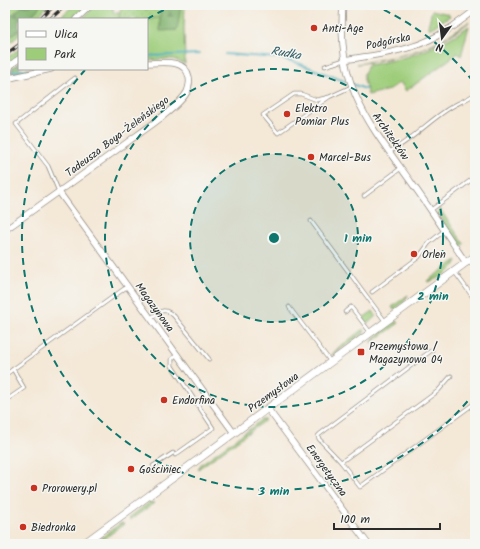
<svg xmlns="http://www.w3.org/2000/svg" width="480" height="549" viewBox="0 0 480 549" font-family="Kalam,sans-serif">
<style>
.green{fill:#9ecd7a;stroke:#647c52}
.forest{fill:url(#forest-firs);stroke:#546e4a}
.garden{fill:url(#garden-dots);stroke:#647c52}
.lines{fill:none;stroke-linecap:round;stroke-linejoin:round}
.stream{stroke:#3eaabc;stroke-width:2}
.service-casing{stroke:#908a81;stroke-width:4.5}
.minor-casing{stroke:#908a81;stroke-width:7}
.tertiary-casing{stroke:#908a81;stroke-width:8}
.service{stroke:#fff;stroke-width:3}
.minor{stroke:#fff;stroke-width:5.5}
.tertiary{stroke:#fff;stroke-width:7}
.rail-casing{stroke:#2b2b2b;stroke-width:3.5}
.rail{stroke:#f6f6f2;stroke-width:2;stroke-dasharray:6;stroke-linecap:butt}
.ring{fill:none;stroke:#0f766e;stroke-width:2;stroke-dasharray:7 5}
.poi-dot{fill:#c8321e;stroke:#f6f6f2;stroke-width:1.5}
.labels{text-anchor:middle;stroke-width:3;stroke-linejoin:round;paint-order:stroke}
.poi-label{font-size:11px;fill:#2b2b2b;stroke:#f6f6f2;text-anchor:start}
.street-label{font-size:11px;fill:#2b2b2b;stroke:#f6f6f2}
.water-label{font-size:12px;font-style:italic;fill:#335e65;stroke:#f6f6f2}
.centre{fill:#0f766e;stroke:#f6f6f2;stroke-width:2}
.ring-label{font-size:12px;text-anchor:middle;font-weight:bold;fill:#0f766e;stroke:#f6f6f2;stroke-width:3;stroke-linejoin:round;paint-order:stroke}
</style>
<defs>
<pattern id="forest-firs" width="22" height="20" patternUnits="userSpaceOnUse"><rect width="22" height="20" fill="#7eb06a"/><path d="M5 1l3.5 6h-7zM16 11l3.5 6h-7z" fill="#678f57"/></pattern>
<pattern id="garden-dots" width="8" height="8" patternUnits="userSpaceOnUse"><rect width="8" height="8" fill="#9ecd7a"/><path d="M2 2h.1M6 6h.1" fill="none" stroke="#88b06a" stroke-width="1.8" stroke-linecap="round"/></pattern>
</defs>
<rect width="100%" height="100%" fill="#f6f6f2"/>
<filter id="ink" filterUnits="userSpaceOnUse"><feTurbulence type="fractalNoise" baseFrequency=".025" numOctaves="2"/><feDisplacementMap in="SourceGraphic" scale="8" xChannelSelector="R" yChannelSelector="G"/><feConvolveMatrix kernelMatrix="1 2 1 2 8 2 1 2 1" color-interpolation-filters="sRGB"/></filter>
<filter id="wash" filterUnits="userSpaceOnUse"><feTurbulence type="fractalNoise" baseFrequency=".012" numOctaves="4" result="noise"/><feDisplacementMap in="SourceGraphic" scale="16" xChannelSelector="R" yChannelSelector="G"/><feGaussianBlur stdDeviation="0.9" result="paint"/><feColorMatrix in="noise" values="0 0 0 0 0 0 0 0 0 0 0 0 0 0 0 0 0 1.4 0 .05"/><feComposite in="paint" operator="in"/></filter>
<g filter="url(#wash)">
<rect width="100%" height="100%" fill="#f4e8d7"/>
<!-- green -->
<g class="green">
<path d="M5,5H24L5,21Z"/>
<path d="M41,5H48L36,19H29Z"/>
<path d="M74,5H87L71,19H58Z"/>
<path d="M96,5H113V9L114,13H120L119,19H82Z"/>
<path d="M181,5H185L184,29L185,64L173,59L147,60V20L160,17L161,30L180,9Z"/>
<path d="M432,10L449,14L450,16L431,28H429L428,26Z"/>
<path d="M469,22C434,50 400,57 357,64L398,56L420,50L446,37Z"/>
<path d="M469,26L461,56L458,53L406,91L400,82L389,90L368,95L363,76L368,65C410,58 434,50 469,26Z"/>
<path d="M19,30V35L5,47V40Z"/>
<path d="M19,49V57C11,62 5,66 7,76L5,77V59Z"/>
<path d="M439,208L464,244L460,248L438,213Z"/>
<path d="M457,260C454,271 437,279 428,282L427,281Z"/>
<path d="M408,295L403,303L394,310L392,307Z"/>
<path d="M373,311L376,316L367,324L363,318Z"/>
<path d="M396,321L399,323L371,343L376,336Z"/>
<path d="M364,329V333L332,355L338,348Z"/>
<path d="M262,420H266L198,469L201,464Z"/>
<path d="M150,502L154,503L130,520V517Z"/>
<path d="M121,523L124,524L97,544H93Z"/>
</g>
<!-- forest -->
<g class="forest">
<path d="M24,5H41L29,19H19V30L5,40V21Z"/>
<path d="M164,5H181L177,30L160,31V12Z"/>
<path d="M19,63V69H36L13,74L12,68Z"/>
</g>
<!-- garden -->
<path class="garden" d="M121,5H164L160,12V17L147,20L119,19Z"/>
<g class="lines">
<!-- stream -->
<g class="stream">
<path d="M225,54L278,58L295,62L365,89"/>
<path d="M147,56L199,54"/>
<path d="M5,73L26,69"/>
</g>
</g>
</g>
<g filter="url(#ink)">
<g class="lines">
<!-- service casing -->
<g class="service-casing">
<g id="service">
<path d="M325,66L344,60"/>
<path d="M329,97L317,100L301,94H294L263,115L278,133L329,97L351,87"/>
<path d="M389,152C413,140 430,119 453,106C460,102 468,99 475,94"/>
<path d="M59,192L48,166L16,124L75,78"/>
<path d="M364,196L401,168"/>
<path d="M431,210L475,177"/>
<path d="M311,221L385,321"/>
<path d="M454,271L475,300"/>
<path d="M372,292L419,257L429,243L445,230"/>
<path d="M289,307L330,361"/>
<path d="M345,312L351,307L370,332"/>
<path d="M151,318C160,311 164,307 174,316L209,359"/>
<path d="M432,350L320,434L318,436L319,439L341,462L360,487L472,405"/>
<path d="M5,375L128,286"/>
<path d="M5,401L24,388L13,369"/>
<path d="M175,455L213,428L172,366V359L177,354"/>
<path d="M341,462L438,391L451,376"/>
<path d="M155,470L153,466L173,453"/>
</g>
</g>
<!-- minor casing -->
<g class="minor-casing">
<g id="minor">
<path d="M343,5C336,85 367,121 411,182C430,208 448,236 466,263"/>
<path d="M76,19L91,5"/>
<path d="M344,60C367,56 390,54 411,47C435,40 456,25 475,10"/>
<path d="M10,78L51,69"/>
<path d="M5,79L10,78C8,68 10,64 19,59"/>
<path d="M59,192L234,433"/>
<path d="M5,230C46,201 88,171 129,141C143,131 179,107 187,92C189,87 190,82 189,77C185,58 161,63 147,63"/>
<path d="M268,409L368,544"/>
</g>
</g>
<!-- tertiary casing -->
<g class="tertiary-casing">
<path id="tertiary" d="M83,544L475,256"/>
</g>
<!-- service -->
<use href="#service" class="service"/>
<!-- minor -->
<use href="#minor" class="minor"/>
<!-- tertiary -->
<use href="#tertiary" class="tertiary"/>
<!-- rail casing -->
<g class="rail-casing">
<g id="rail">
<path d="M41,19L54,5"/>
<path d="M50,19L66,5"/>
<path d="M5,55L19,45"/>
</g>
</g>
<!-- rail -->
<use href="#rail" class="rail"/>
</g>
</g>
<!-- distance rings -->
<circle cx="274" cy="238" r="84" fill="#0f766e" fill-opacity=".12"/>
<g class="ring">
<circle cx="274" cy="238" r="84"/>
<circle cx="274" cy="238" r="169"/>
<path d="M475 392A253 253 0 1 1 85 70M147 19A253 253 0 0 1 175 5M373 5A253 253 0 0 1 475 84"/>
</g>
<!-- markers -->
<g class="poi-dot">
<circle cx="314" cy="28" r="4"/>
<circle cx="287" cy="114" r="4"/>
<circle cx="311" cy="157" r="4"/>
<circle cx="414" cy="254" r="4"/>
<rect x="357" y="348" width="8" height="8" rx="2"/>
<circle cx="164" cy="400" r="4"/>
<circle cx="131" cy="469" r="4"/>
<circle cx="34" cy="488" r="4"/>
<circle cx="23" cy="527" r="4"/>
</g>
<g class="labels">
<!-- poi labels -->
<g class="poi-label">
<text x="322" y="32">Anti-Age</text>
<text x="295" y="112">Elektro<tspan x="295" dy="13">Pomiar Plus</tspan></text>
<text x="319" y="161">Marcel-Bus</text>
<text x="422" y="258">Orlen</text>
<text x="369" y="350">Przemysłowa /<tspan x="369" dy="13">Magazynowa 04</tspan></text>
<text x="172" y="404">Endorfina</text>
<text x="139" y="473">Gościniec</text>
<text x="42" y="492">Prorowery.pl</text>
<text x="31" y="531">Biedronka</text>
</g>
<!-- street labels -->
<g class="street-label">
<text transform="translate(388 41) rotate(-12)" y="4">Podgórska</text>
<text transform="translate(117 136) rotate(-37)" y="4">Tadeusza Boya-Żeleńskiego</text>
<text transform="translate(391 136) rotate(55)" y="4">Architektów</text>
<text transform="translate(155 307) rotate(54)" y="4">Magazynowa</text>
<text transform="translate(273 392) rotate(-36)" y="4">Przemysłowa</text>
<text transform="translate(327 470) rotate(54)" y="4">Energetyczna</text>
</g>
<!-- water labels -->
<g class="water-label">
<text transform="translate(286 53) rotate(10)" y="4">Rudka</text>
</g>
</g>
<circle cx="274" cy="238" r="6" class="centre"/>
<g class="ring-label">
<text x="358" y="242">1 min</text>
<text x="433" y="300">2 min</text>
<text x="274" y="495">3 min</text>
</g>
<!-- margin -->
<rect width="480" height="549" fill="none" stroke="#f6f6f2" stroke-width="20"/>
<!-- legend -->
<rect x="18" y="18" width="130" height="52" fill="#f6f6f2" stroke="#a5a5a2"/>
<rect x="26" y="31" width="20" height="6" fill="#ffffff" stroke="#a5a5a2"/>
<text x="54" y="38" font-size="12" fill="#2b2b2b">Ulica</text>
<rect x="26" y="48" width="20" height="12" fill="#9ecd7a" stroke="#a5a5a2"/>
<text x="54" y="58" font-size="12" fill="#2b2b2b">Park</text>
<!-- north arrow -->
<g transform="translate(442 38) rotate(194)" stroke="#f6f6f2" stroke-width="3" paint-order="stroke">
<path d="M0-3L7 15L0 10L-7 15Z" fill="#2b2b2b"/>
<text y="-6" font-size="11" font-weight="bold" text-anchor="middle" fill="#2b2b2b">N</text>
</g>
<!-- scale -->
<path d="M334 523v6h106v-6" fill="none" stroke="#2b2b2b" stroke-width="2"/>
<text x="340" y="523" font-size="12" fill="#2b2b2b" stroke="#f6f6f2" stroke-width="3" paint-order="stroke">100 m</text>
</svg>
